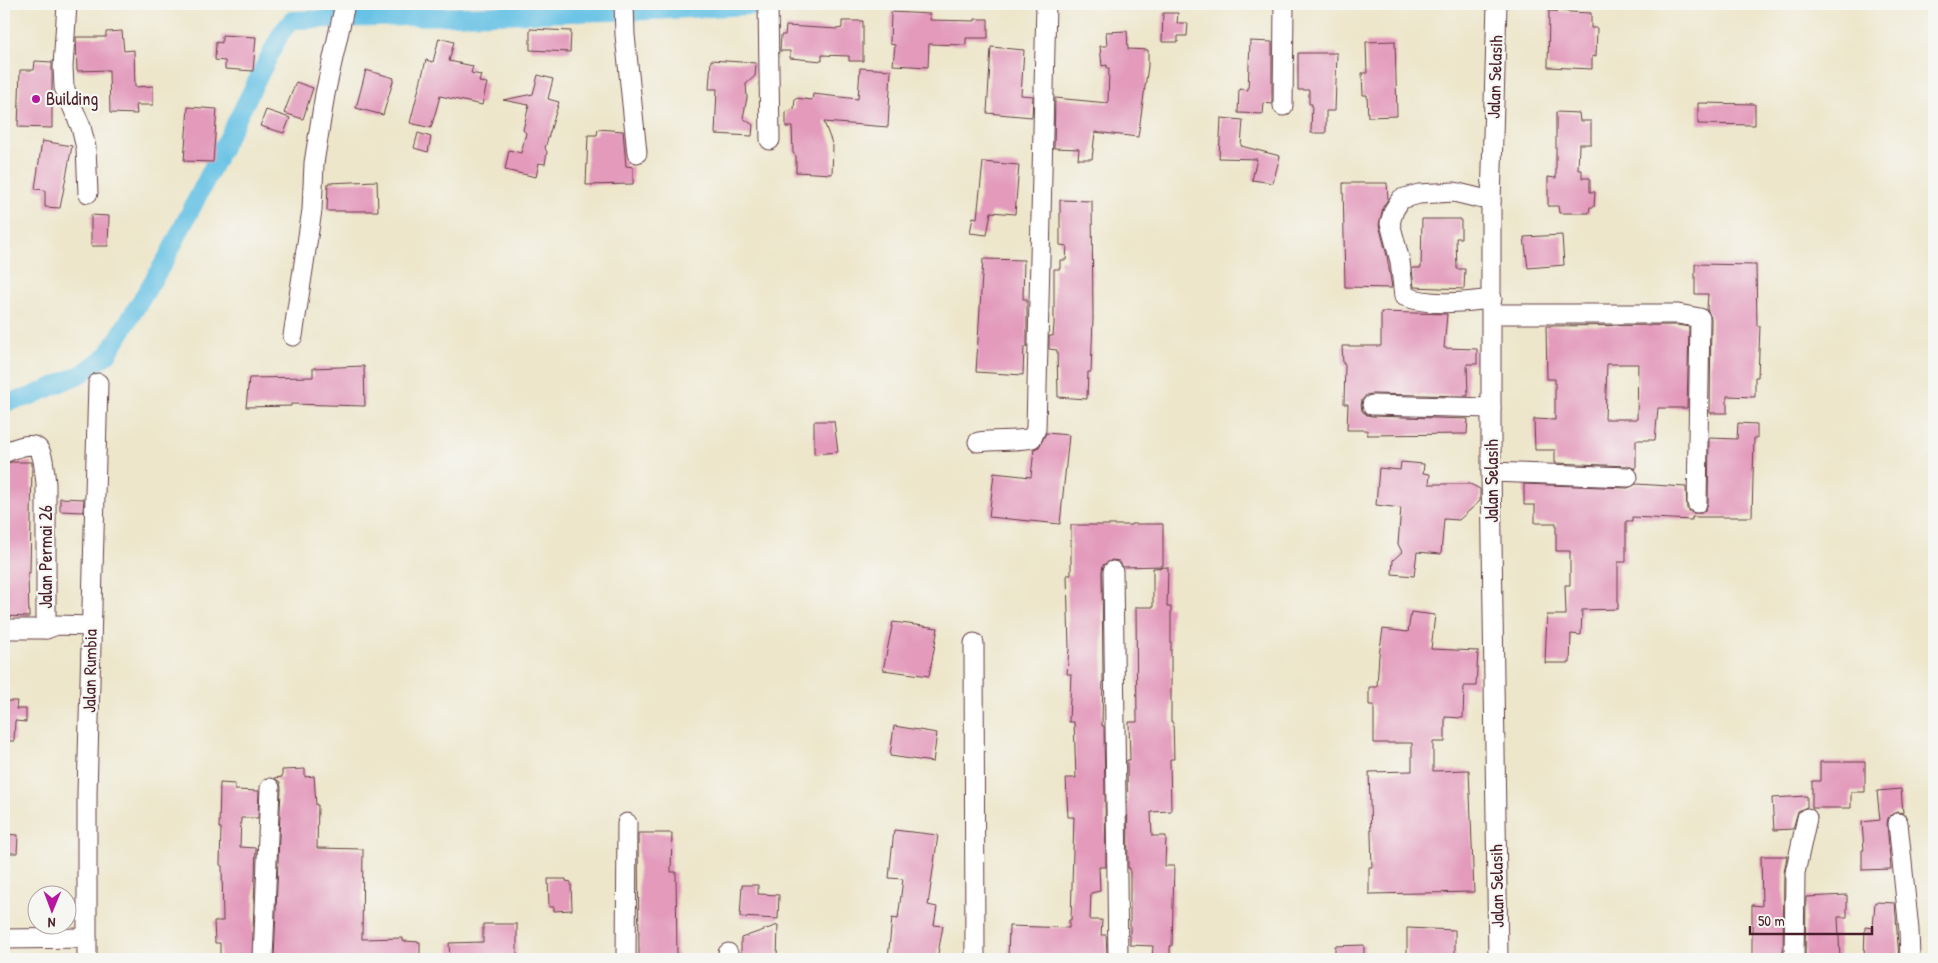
<svg xmlns="http://www.w3.org/2000/svg" width="1938" height="963" viewBox="0 0 1938 963" font-family="'Patrick Hand',sans-serif">
<style>
.lines{fill:none;stroke-linecap:round;stroke-linejoin:round}
.canal{stroke:#68c2e5;stroke-width:18}
.building{fill:#e39abb;fill-rule:evenodd}
.minor-casing{stroke:#623d43;stroke-width:21}
.minor{stroke:#fff;stroke-width:19}
.poi-dot{fill:#b5179e;stroke:#f6f6f2;stroke-width:2}
.labels{text-anchor:middle;stroke-width:4.5;stroke-linejoin:round;paint-order:stroke}
.street-label{font-size:18px;fill:#4a1f2b;stroke:#f6f6f2}
.poi-label{font-size:18px;fill:#4a1f2b;stroke:#f6f6f2;text-anchor:start}
</style>
<rect width="100%" height="100%" fill="#f6f6f2"/>
<filter id="ink" filterUnits="userSpaceOnUse"><feTurbulence type="fractalNoise" baseFrequency=".02" numOctaves="2"/><feDisplacementMap in="SourceGraphic" scale="10" xChannelSelector="R" yChannelSelector="G"/><feConvolveMatrix kernelMatrix="1 2 1 2 8 2 1 2 1" color-interpolation-filters="sRGB"/></filter>
<filter id="wash" filterUnits="userSpaceOnUse"><feTurbulence type="fractalNoise" baseFrequency=".0096" numOctaves="4" result="noise"/><feDisplacementMap in="SourceGraphic" scale="20" xChannelSelector="R" yChannelSelector="G"/><feGaussianBlur stdDeviation="1.12" result="paint"/><feColorMatrix in="noise" values="0 0 0 0 0 0 0 0 0 0 0 0 0 0 0 0 0 1.4 0 .05"/><feComposite in="paint" operator="in"/></filter>
<g filter="url(#wash)">
<rect width="100%" height="100%" fill="#ede6cb"/>
<g class="lines">
<!-- canal -->
<path class="canal" d="M4,403L29,397L83,373L108,354L166,259L281,33L292,20L652,11L787,4"/>
</g>
<g id="blocks">
<!-- building -->
<g class="building">
<path d="M1549,11L1591,13V28H1597L1596,57L1592,56V69L1548,67Z"/>
<path d="M891,12L930,14V20L975,21V19H988V38H966V45L929,44L928,67L893,65L895,45L890,44Z"/>
<path d="M1163,13H1178L1177,23H1188L1187,36H1178V42H1162Z"/>
<path d="M842,21H863V61H849V56L822,55V61L790,58V51H780L781,35H785L786,26L837,29L842,28Z"/>
<path d="M530,29L571,31L570,52L530,50Z"/>
<path d="M122,31L124,51L134,50L135,87L153,86V105H136L137,114L110,113L109,70L77,71L76,37H106V32Z"/>
<path d="M1127,31L1128,49L1148,50V66L1138,137L1095,132L1092,159H1078L1079,149L1054,148L1055,98L1108,103L1109,68H1107V65L1102,66L1100,46H1107L1106,32Z"/>
<path d="M222,35L256,37L253,71L225,69V61L215,60L216,42L222,43Z"/>
<path d="M439,38L454,42L449,61L473,66L471,73L481,75L479,82L487,83L482,105L440,96L431,128L410,123L426,60L433,62Z"/>
<path d="M1250,41L1272,42V104L1264,103L1263,114L1238,113L1239,89L1248,90Z"/>
<path d="M1395,41L1397,116L1368,117L1367,95H1363L1362,73H1367L1366,42Z"/>
<path d="M991,47L1024,50L1021,95L1033,96L1032,117L987,113Z"/>
<path d="M1298,53H1337L1335,111H1326V133H1311L1312,104H1309V90H1298Z"/>
<path d="M711,60L756,63L755,76L746,84L747,98L743,118L753,125L752,136L715,134L717,89H709Z"/>
<path d="M35,61L52,62V128L18,127L20,70H34Z"/>
<path d="M860,68L891,70L888,127L824,122L833,146L832,174L796,172V156L793,153L792,127H786V112L794,109L795,98L812,100L813,94L858,99Z"/>
<path d="M366,70L394,78L383,115L356,108Z"/>
<path d="M538,75L553,79L548,99L559,102L545,148L547,152L545,164L539,163L536,177L505,170L509,150L521,153L526,133L523,130L529,105L503,100L533,94Z"/>
<path d="M296,82L313,88L303,119L284,113Z"/>
<path d="M1698,103L1755,104V125L1698,124Z"/>
<path d="M188,107L217,109L213,162L184,161Z"/>
<path d="M266,110L290,118L284,133L260,126Z"/>
<path d="M1556,112L1579,113L1580,121H1591V144H1579L1578,170H1582V178H1590V192H1595L1594,207H1590L1589,213H1559L1558,206H1548V177L1556,178Z"/>
<path d="M1221,118L1243,120L1241,146L1280,156L1273,183L1252,180L1257,159L1219,158Z"/>
<path d="M598,129L623,131L626,166L633,167V184L586,185L588,135H597Z"/>
<path d="M418,133L431,137L428,152L414,148Z"/>
<path d="M42,141L72,146L60,208L45,207V190L35,189Z"/>
<path d="M983,162L1019,165L1015,214L991,212L987,235L970,233L973,217L977,218Z"/>
<path d="M377,181L378,211H327L328,183Z"/>
<path d="M1343,183H1387L1388,199L1383,207L1379,225L1387,256L1392,288L1345,287Z"/>
<path d="M1060,200L1092,201L1093,319L1091,372H1088L1087,399L1058,397L1057,350L1049,349V336H1053L1054,325V269H1060V260H1066L1067,246L1060,245Z"/>
<path d="M91,215L109,216L108,246H91Z"/>
<path d="M1422,219H1461V238H1456L1457,269H1465L1464,289L1414,287L1412,268H1421Z"/>
<path d="M1562,235L1564,265L1528,268L1524,237Z"/>
<path d="M983,259L1024,260L1023,299H1027V347H1024L1023,375L976,372Z"/>
<path d="M1695,264L1756,265L1757,326H1760L1758,377H1755V397L1727,396V413H1710L1711,318L1707,309L1708,294H1695Z"/>
<path d="M1381,312L1447,314L1444,348L1477,349V364H1467L1468,396L1372,394L1366,395L1362,400L1361,405L1362,411L1367,415L1372,416L1468,419L1467,434L1367,435V430H1347L1348,404H1344L1345,364H1343L1342,346H1381Z"/>
<path d="M1677,325L1689,327L1687,408H1658L1655,440H1636V469L1628,466L1555,463V450H1535L1534,419L1555,420V379H1547L1546,326ZM1607,364H1638L1637,419H1605Z"/>
<path d="M364,366L365,406L291,404V406L246,407L249,378L313,377V368Z"/>
<path d="M814,421H834L838,452L814,454Z"/>
<path d="M1738,423L1757,424V438H1754L1752,517H1692V520L1632,517V521H1626V562H1618V609L1582,610L1581,635L1571,634L1570,663H1545L1547,615H1566L1565,585H1570V551H1556V523H1535V505H1524V484L1628,488L1636,484L1686,487L1687,509L1692,513H1702L1706,509L1708,503L1709,438L1737,439Z"/>
<path d="M1046,433L1069,435L1060,524L989,517L994,473L1031,477L1034,449L1039,447Z"/>
<path d="M11,462H32V464L30,573H28L29,617L4,616V464Z"/>
<path d="M1401,462L1424,464L1423,473L1430,474L1429,484H1470L1480,489V501L1459,520L1444,519L1441,554L1417,552L1414,576L1392,574L1393,560L1402,552L1398,544L1401,508L1376,505L1379,468L1400,470Z"/>
<path d="M60,498L84,499L83,512L60,511Z"/>
<path d="M1131,524H1163V566L1123,567L1119,561L1112,560L1103,565L1102,571L1103,675L1102,726H1104L1106,867H1099L1100,891L1091,893L1090,920H1102L1101,935H1106L1107,953L1102,954L1101,959H1008L1009,926L1069,928V920H1071L1074,817H1068L1066,778H1076L1074,722H1069L1071,674H1067L1069,649L1067,575H1071V525H1131Z"/>
<path d="M1168,567L1167,607H1171V722H1173L1174,759H1170L1171,811L1151,812L1152,836H1166L1165,866H1174L1172,946H1170V959H1152L1153,946L1130,945V868H1128L1127,760H1130L1129,722H1137L1136,607H1153V568Z"/>
<path d="M1411,612L1435,615L1431,649L1478,651L1476,686H1464L1463,718L1445,717V742H1433V771L1469,770L1474,892L1369,894V867H1372L1369,772L1412,771V743H1374V705H1369V687H1377L1379,655L1383,629L1408,632Z"/>
<path d="M893,622L938,628L929,676L883,670Z"/>
<path d="M4,701H17L16,709H26V722L15,721L14,741H4Z"/>
<path d="M894,726L937,733L933,762L890,756Z"/>
<path d="M1820,762H1865V792H1851V808H1812V781H1820Z"/>
<path d="M305,769V777L314,776L316,805H318L317,848L363,849L362,939L403,938V941L420,942V959H274L281,788L280,782L274,778L282,777V770Z"/>
<path d="M220,783L235,784V790L259,791L258,818H241L240,847L256,848L252,959H220V943H215L214,921H223L222,866L220,865L221,828H219Z"/>
<path d="M1901,789L1903,813L1897,812L1892,814L1888,818L1887,824L1891,869L1862,870V850H1864L1862,822L1880,820L1877,791Z"/>
<path d="M1807,796V807L1798,811L1793,829L1774,830L1772,798Z"/>
<path d="M894,830L938,835L928,905L937,907L934,925L943,926L937,959H888L892,918L898,919L903,879L889,878Z"/>
<path d="M638,833H672L671,872H676L677,959H639Z"/>
<path d="M4,834L18,835L17,853H4Z"/>
<path d="M1761,856H1787L1784,873L1783,959H1752V905L1762,906Z"/>
<path d="M548,879H566V881L571,882L572,910L554,911V907H549Z"/>
<path d="M742,885H758V894L779,895L778,919L740,917Z"/>
<path d="M1847,895V917H1838L1840,959L1805,957L1806,897Z"/>
<path d="M1875,902L1895,903L1899,959H1864L1865,927L1873,928Z"/>
<path d="M483,924H517V959H450L449,943L483,942Z"/>
<path d="M778,925L777,959H743L741,957V938Z"/>
<path d="M1407,928L1455,930V959H1407Z"/>
<path d="M1364,945V959H1335V946Z"/>
</g>
</g>
</g>
<g filter="url(#ink)">
<use href="#blocks" fill-opacity="0" stroke="#623d43" stroke-width="1"/>
<g class="lines">
<!-- minor casing -->
<g class="minor-casing">
<g id="minor">
<path d="M67,4L63,67L64,87L81,127L86,148L88,193"/>
<path d="M624,4L625,35L637,153"/>
<path d="M768,4L770,140"/>
<path d="M1497,4L1491,201V472L1498,959"/>
<path d="M1283,106L1284,4"/>
<path d="M1491,201L1454,192L1419,194L1401,199L1394,210L1390,223L1400,261L1404,296C1433,307 1462,302 1492,299"/>
<path d="M1492,314H1678L1700,318L1697,503"/>
<path d="M293,336L312,210L314,163L325,94L345,4"/>
<path d="M1372,405L1491,408"/>
<path d="M978,442C996,439 1014,442 1032,438L1036,429L1046,4"/>
<path d="M4,453C43,436 42,448 46,484V629"/>
<path d="M1491,472L1628,477"/>
<path d="M1113,571L1118,959"/>
<path d="M4,629H46L57,625L91,626"/>
<path d="M974,643L975,959"/>
<path d="M1898,823L1909,930L1910,959"/>
<path d="M4,939L87,938"/>
<path d="M728,953L729,959"/>
<path d="M87,959V794L98,383"/>
<path d="M263,959L270,788"/>
<path d="M626,959L627,823"/>
<path d="M1794,959L1795,873L1807,818"/>
</g>
</g>
<!-- minor -->
<use href="#minor" class="minor"/>
</g>
</g>
<!-- markers -->
<circle class="poi-dot" cx="36" cy="99" r="5"/>
<g class="labels">
<!-- street labels -->
<g class="street-label">
<text transform="translate(1495 77) rotate(-88)" y="6">Jalan Selasih</text>
<text transform="translate(1492 481) rotate(-90)" y="6">Jalan Selasih</text>
<text transform="translate(46 557) rotate(-90)" y="6">Jalan Permai 26</text>
<text transform="translate(90 671) rotate(-89)" y="6">Jalan Rumbia</text>
<text transform="translate(1497 886) rotate(-91)" y="6">Jalan Selasih</text>
</g>
<!-- poi labels -->
<g class="poi-label">
<text x="46" y="105">Building</text>
</g>
</g>
<!-- margin -->
<rect width="1938" height="963" fill="none" stroke="#f6f6f2" stroke-width="20"/>
<!-- north arrow -->
<g transform="translate(52 910) rotate(181)"><circle r="24" fill="#f6f6f2" stroke="#b1a0a2"/>
<path d="M0-4L9 19L0 12L-9 19Z" fill="#b5179e"/>
<text y="-8" font-size="14" font-weight="bold" text-anchor="middle" fill="#4a1f2b">N</text>
</g>
<!-- scale -->
<path d="M1750 926v8h122v-8" fill="none" stroke="#4a1f2b" stroke-width="2.5"/>
<text x="1758" y="926" font-size="15" fill="#4a1f2b" stroke="#f6f6f2" stroke-width="4" paint-order="stroke">50 m</text>
</svg>
